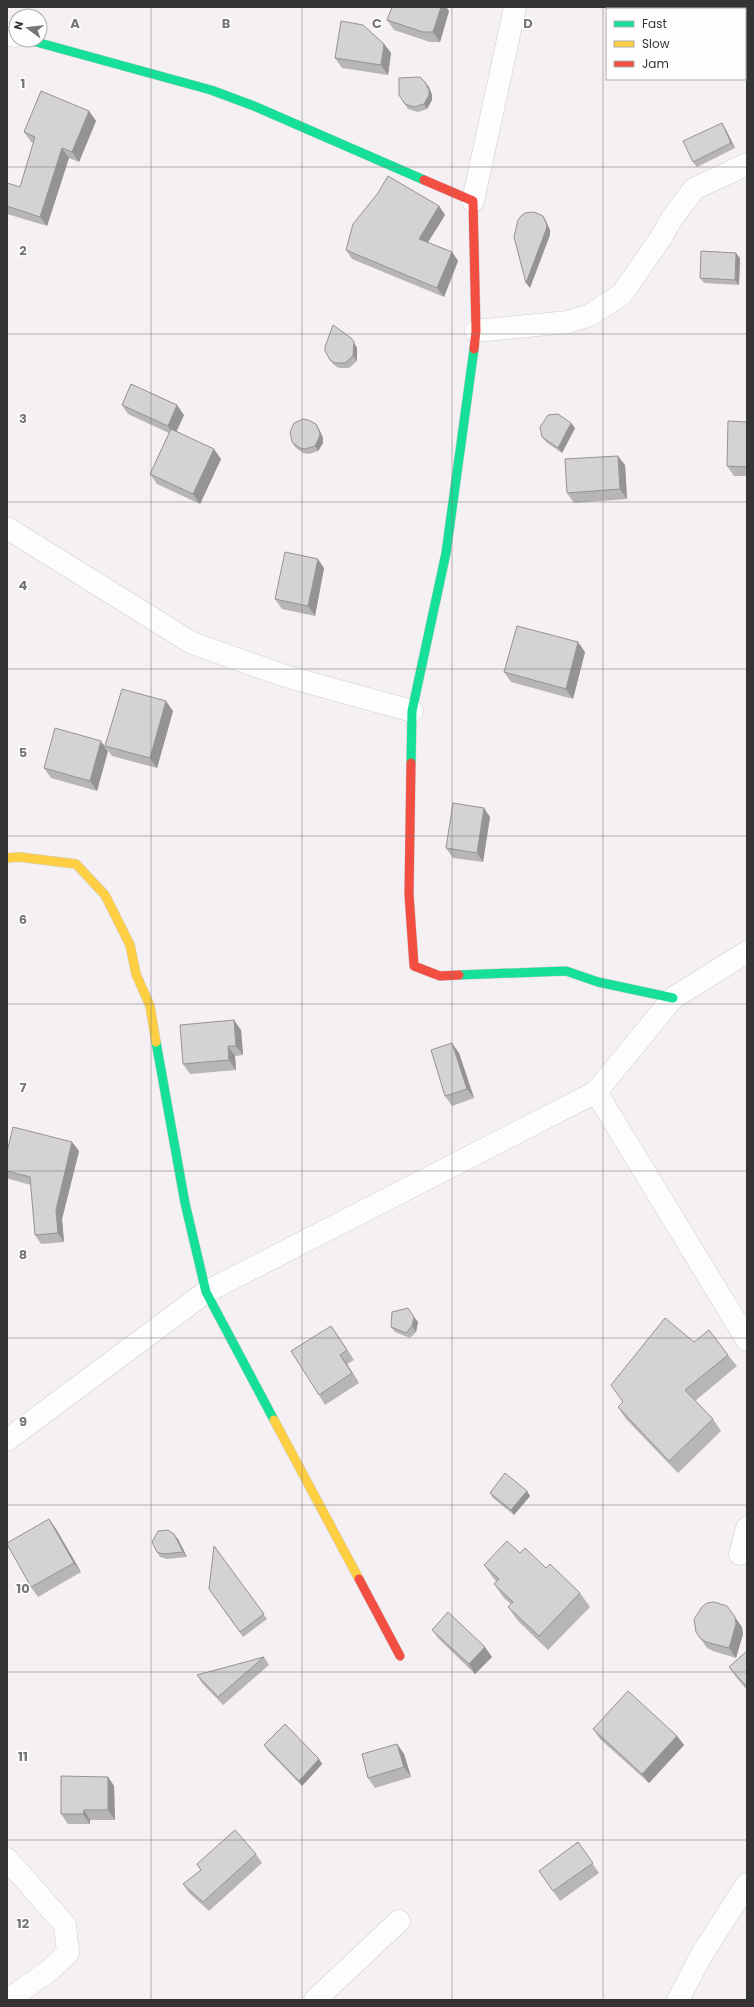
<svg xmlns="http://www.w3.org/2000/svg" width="754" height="2007" viewBox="0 0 754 2007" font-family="Poppins,sans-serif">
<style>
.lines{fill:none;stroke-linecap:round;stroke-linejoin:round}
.street-casing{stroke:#d0cdd0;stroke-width:23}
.fast-casing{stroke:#d0cdd0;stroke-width:10}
.slow-casing{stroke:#d0cdd0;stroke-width:10}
.jam-casing{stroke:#d0cdd0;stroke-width:10}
.street{stroke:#fdfdfd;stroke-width:22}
.fast{stroke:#16e098;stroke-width:9}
.slow{stroke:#ffcf43;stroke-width:9}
.jam{stroke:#f24e42;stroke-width:9}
.wall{fill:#b7b5b6}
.shaded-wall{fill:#959394}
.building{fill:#d5d2d4;stroke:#959394}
.grid{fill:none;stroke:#787578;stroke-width:1;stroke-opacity:0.55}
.grid-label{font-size:13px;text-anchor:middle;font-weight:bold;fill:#787578;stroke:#fefefe;stroke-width:3.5;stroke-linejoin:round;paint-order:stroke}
</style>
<rect width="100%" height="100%" fill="#f4f0f4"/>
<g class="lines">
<!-- street casing -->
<g class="street-casing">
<g id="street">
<path d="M7,34L16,36"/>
<path d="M473,201L515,7"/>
<path d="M476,331L568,322L590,315L622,294L662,236L672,218L694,189L747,164"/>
<path d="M7,528L192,643L285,676L412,711"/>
<path d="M596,1092L747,1340"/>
<path d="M7,1440L206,1292L596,1092L673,998L747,952"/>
<path d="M740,1554L747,1528"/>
<path d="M7,1859L65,1925L68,1953L50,1970L8,2000"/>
<path d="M315,2000L399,1921"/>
<path d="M678,2000L702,1954L747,1884"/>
</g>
</g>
<!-- fast casing -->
<g class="fast-casing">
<g id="fast">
<path d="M29,40L211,90L254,106L424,180"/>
<path d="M411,763L412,711L446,553L474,349"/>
<path d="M459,975L566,971L598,982L673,998"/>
<path d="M156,1042L185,1203L206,1292L274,1420"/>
</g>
</g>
<!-- slow casing -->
<g class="slow-casing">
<g id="slow">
<path d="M7,858L19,857L76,864L105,895L130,945L136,974L150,1006L156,1042"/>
<path d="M274,1420L359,1579"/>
</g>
</g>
<!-- jam casing -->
<g class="jam-casing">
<g id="jam">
<path d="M424,180L473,201L476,331L474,349"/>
<path d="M411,763L409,894L414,966L440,976L459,975"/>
<path d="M359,1579L400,1656"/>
</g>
</g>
<!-- street -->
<use href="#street" class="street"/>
<!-- fast -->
<use href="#fast" class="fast"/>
<!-- slow -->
<use href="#slow" class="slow"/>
<!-- jam -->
<use href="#jam" class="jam"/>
</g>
<!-- wall -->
<g class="wall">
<path d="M392,7H446L449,11L440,42H430L394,30L387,20Z"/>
<path d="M384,44L391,53L388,75L342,68L335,58Z"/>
<path d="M429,87L432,95V100L427,109L418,112L408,109L399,95Z"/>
<path d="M89,111L96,121L79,162L69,158L47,226L7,214V183L20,187L34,143L31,142L24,132Z"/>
<path d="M722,123L725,128L735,148L697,167L693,162Z"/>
<path d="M439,206L445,215L428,242L452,252L458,261L444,297L352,259L346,250Z"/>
<path d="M740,258L739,285L704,283L700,278Z"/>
<path d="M351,338L357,348V361L349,368H339L334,365L330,360Z"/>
<path d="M122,405L184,415L177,431L221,459L200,504L157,484L150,474L169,433L128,414Z"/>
<path d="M747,422V476H734L727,466Z"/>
<path d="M571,423L575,428L562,453L546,442L542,437Z"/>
<path d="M319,429L323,438V443L318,451L309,454L303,453L295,447L292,442Z"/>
<path d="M625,465L627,499L574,503L567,493Z"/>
<path d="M324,568L315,616L282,609L275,599Z"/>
<path d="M585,652L573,699L511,682L504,672Z"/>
<path d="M173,711L157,768L112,756L105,746Z"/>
<path d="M108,751L97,791L51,778L44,768Z"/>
<path d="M490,817L483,862L453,858L446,848Z"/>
<path d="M241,1030L243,1055L235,1056L236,1070L190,1074L183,1064Z"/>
<path d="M459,1053L474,1098L452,1106L445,1096Z"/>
<path d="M72,1142L79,1151L62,1219L64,1242L41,1244L35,1235L31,1185L9,1179L7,1177V1152Z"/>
<path d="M418,1322L416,1332L410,1338L395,1332L391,1327Z"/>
<path d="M338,1336L354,1360L347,1364L359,1383L325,1405L319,1395Z"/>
<path d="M694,1342L728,1355L737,1366L695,1401L713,1419L721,1431L678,1473L626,1419L618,1407Z"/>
<path d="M527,1491L530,1496L514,1515L493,1498L490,1493Z"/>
<path d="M49,1519L56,1529L81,1572L38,1597L31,1587Z"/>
<path d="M178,1539L187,1557L167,1559L160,1557L157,1552Z"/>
<path d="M214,1546L267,1619L243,1637L209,1589Z"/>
<path d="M520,1553L546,1568L580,1593L590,1607L548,1650L518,1621L508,1607L511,1604L504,1598L494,1584L496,1581L494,1579L484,1565Z"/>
<path d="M742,1627L743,1634L736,1658L713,1651L707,1648L696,1632Z"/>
<path d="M432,1630L492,1657L475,1674L439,1639Z"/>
<path d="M747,1651V1690L736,1677L729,1667Z"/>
<path d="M264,1657L269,1665L223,1705L202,1683L197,1675Z"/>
<path d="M593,1729L677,1736L684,1745L649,1783L600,1739Z"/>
<path d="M397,1744L404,1754L411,1777L375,1788L368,1778Z"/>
<path d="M264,1745L319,1759L322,1764L302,1786L267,1750Z"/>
<path d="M108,1777L114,1786L115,1820H90V1824H68L61,1814Z"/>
<path d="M578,1842L599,1873L560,1901L539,1871Z"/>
<path d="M256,1854L262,1863L209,1911L189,1893L183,1884L201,1870L197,1864Z"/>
</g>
<!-- shaded-wall -->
<g class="shaded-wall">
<path d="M441,7H446L449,11L440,42L433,32Z"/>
<path d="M384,44L391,53L388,75L381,65Z"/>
<path d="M425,82L429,87L432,95V100L427,109L424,104Z"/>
<path d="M89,111L96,121L79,162L72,152Z"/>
<path d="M722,123L725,128L735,148L731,143Z"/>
<path d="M62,148L69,158L47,226L40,217Z"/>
<path d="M439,206L445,215L425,247L419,239Z"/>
<path d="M543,216L546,221L550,230V235L530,288L526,283Z"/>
<path d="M452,252L458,261L444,297L437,288Z"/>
<path d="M736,253L740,258L739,285L735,280Z"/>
<path d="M351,338L357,348V361L353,356Z"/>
<path d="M177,405L184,415L174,436L168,426Z"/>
<path d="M571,423L575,428L562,453L558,448Z"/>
<path d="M316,424L319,429L323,438V443L318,451L315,446Z"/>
<path d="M214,449L221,459L200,504L193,494Z"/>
<path d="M618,456L625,465L627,499L620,489Z"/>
<path d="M318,559L324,568L315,616L308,606Z"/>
<path d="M578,642L585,652L573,699L566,689Z"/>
<path d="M166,701L173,711L157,768L150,758Z"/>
<path d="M101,741L108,751L97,791L90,781Z"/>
<path d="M484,808L490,817L483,862L477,853Z"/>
<path d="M234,1020L241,1030L243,1055L236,1046Z"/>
<path d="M452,1043L459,1053L474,1098L467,1089Z"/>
<path d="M228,1046L235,1056L236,1070L229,1060Z"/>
<path d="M72,1142L79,1151L62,1219L64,1242L58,1233L56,1210Z"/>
<path d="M414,1317L418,1322L416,1332L412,1326Z"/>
<path d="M331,1326L338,1336L354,1360L347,1350Z"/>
<path d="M340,1355L347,1364L359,1383L352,1373Z"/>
<path d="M527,1491L530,1496L514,1515L511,1510Z"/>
<path d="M49,1519L56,1529L81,1572L74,1563Z"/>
<path d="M174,1534L178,1539L187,1557L183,1552Z"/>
<path d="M735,1617L742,1627L743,1634L736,1658L729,1648Z"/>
<path d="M485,1647L492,1657L475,1674L469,1664Z"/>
<path d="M677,1736L684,1745L649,1783L642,1774Z"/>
<path d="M397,1744L404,1754L411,1777L404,1767Z"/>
<path d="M319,1759L322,1764L302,1786L299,1781Z"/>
<path d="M108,1777L114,1786L115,1820L108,1810Z"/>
<path d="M84,1810L90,1820V1824L83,1814Z"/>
</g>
<!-- building -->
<g class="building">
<path d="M392,7H441L433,32H423L387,20Z"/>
<path d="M341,21L363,25L384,44L381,65L335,58Z"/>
<path d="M420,77L425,82L429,90V95L424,104L414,107L405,104L399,95V78Z"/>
<path d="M41,91L89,111L72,152L62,148L40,217L7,206V183L20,187L35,137L24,132Z"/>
<path d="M722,123L731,143L693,162L683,141Z"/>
<path d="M388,176L439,206L419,239L452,252L437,288L346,250L353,224L378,193Z"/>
<path d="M534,212L543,216L547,225L546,230L526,283L514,237L518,220L521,216L525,213Z"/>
<path d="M701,251L736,253L735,280L700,278Z"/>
<path d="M333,325L351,338L354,342L353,356L345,363H335L330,360L325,351V347Z"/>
<path d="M131,384L177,405L168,426L122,405Z"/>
<path d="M558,414L571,423L558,448L542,437L540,427L548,415Z"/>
<path d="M303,419L308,420L316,424L320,433L319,438L315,446L305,449L300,448L292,442L290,432L294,423Z"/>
<path d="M728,421L747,422V467L727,466Z"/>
<path d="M171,429L214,449L193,494L150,474Z"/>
<path d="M618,456L620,489L567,493L565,459Z"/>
<path d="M285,552L318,559L308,606L275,599Z"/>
<path d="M517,626L578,642L566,689L504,672Z"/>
<path d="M122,689L166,701L150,758L105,746Z"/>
<path d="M55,728L101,741L90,781L44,768Z"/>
<path d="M453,803L484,808L477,853L446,848Z"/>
<path d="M234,1020L236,1046H228L229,1060L183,1064L180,1025Z"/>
<path d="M452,1043L467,1089L445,1096L431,1050Z"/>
<path d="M13,1127L72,1142L56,1210L58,1233L35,1235L30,1177L7,1171V1152Z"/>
<path d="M408,1308L414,1317L412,1326L406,1333L391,1327L392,1312Z"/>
<path d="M665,1318L694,1342L709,1330L728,1355L685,1390L713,1419L669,1461L618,1407L623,1402L611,1385Z"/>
<path d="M331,1326L347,1350L340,1355L352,1373L319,1395L291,1351Z"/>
<path d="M505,1473L527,1491L511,1510L490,1493Z"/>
<path d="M49,1519L74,1563L31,1587L7,1544V1543Z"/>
<path d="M168,1530L174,1534L183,1552L163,1554L157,1552L152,1542L158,1531Z"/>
<path d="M507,1541L520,1553L525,1548L546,1568L550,1564L580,1593L539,1636L508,1607L513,1602L494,1584L499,1579L484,1565Z"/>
<path d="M214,1546L264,1614L240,1632L209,1589Z"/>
<path d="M714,1602L727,1606L735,1617L736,1624L729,1648L706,1642L700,1638L696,1632L694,1619L702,1607L707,1603Z"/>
<path d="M448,1612L485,1647L469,1664L432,1630Z"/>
<path d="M747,1651V1687L729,1667Z"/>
<path d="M264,1657L218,1697L197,1675Z"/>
<path d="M628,1691L677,1736L642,1774L593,1729Z"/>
<path d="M285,1724L319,1759L299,1781L264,1745Z"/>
<path d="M397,1744L404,1767L368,1778L362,1754Z"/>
<path d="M61,1776L108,1777V1810H84L83,1814H61Z"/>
<path d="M235,1830L256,1854L203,1902L183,1884L201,1870L197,1864Z"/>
<path d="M578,1842L593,1863L553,1891L539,1871Z"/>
</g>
<!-- grid -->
<path class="grid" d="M151,7V2000M302,7V2000M452,7V2000M603,7V2000M7,167H747M7,334H747M7,502H747M7,669H747M7,836H747M7,1004H747M7,1171H747M7,1338H747M7,1505H747M7,1672H747M7,1840H747"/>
<g class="grid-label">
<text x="75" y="28">A</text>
<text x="226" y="28">B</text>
<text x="377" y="28">C</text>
<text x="528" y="28">D</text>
<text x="23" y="88">1</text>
<text x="23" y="255">2</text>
<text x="23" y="423">3</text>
<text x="23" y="590">4</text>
<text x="23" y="757">5</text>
<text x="23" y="924">6</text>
<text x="23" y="1092">7</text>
<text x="23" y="1259">8</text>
<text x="23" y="1426">9</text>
<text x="23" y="1593">10</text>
<text x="23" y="1761">11</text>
<text x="23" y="1928">12</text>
</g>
<!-- border -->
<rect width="754" height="2007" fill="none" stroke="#353336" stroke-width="16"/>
<!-- legend -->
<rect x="606" y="8" width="140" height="72" fill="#fefefe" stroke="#aeadae"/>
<rect x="614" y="21" width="20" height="6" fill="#16e098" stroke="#aeadae"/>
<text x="642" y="28" font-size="12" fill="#353336">Fast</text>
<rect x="614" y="41" width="20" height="6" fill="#ffcf43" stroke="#aeadae"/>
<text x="642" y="48" font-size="12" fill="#353336">Slow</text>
<rect x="614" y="61" width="20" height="6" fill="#f24e42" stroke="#aeadae"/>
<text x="642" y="68" font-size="12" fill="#353336">Jam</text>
<!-- north arrow -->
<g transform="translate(28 28) rotate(285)"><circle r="19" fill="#fefefe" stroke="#aeadae"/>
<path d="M0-3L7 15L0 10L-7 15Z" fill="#787578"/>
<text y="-6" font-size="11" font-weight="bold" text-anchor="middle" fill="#353336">N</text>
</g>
</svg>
